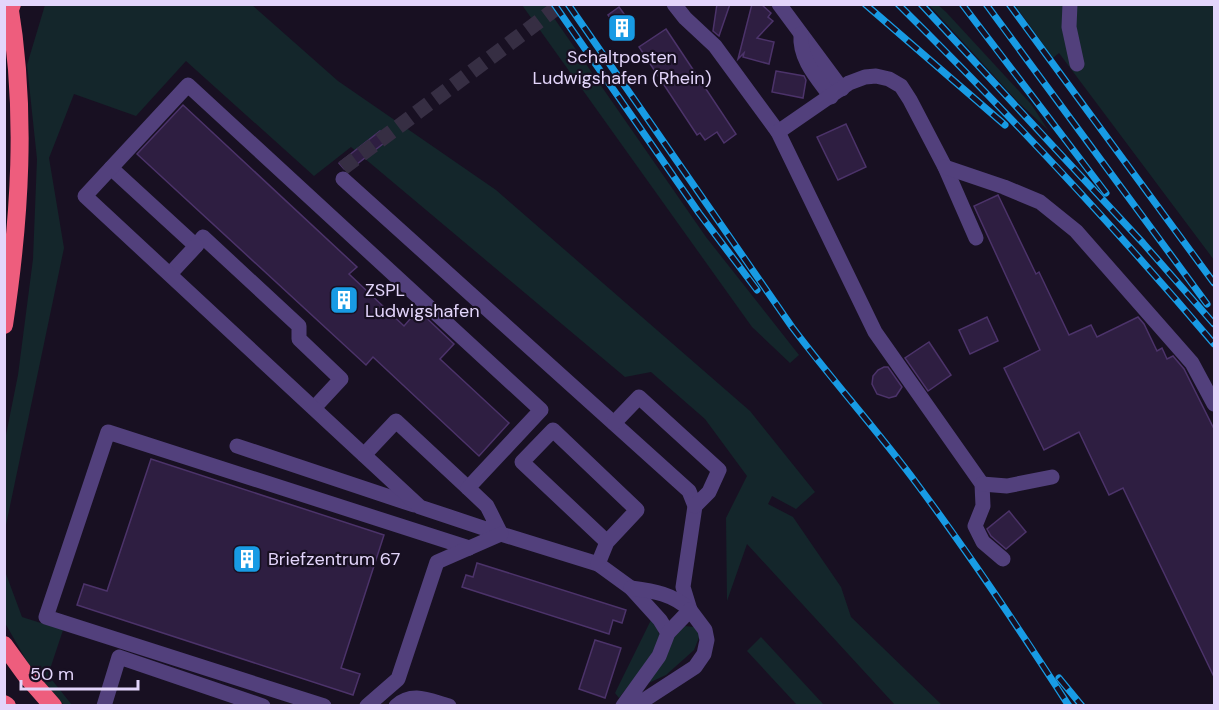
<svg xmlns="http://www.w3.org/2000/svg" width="1219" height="710" viewBox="0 0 1219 710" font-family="'DM Sans',sans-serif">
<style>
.green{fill:#14262b}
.building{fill:#2e1e41;stroke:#4c336a;stroke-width:1.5}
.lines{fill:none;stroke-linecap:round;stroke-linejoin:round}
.minor-tunnel{stroke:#362e43;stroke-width:15;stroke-dasharray:15 8;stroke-linecap:butt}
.minor{stroke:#52407c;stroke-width:15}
.highway{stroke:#ee5d7d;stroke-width:18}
.rail-casing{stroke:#189be4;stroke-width:7}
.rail{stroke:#181022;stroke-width:4.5;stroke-dasharray:14;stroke-linecap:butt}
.highway-bridge{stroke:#ee5d7d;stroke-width:18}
.labels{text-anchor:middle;stroke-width:4.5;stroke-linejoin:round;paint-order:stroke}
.poi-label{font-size:18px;fill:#e3d5fb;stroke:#181022;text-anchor:start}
</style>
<rect width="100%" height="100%" fill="#181022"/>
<!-- green -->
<g class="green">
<path d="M45,5H252L338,81L496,190L750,411L815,492L796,509L772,496L768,504L793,517L841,587L851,617L942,705H895L747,544L727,601L726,518L747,476L705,419L651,372L625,377L351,147L314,176L186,61L136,116L74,94L49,158L64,248L6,525V574L22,617L63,630L48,675L72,705H64L29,665L5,623V440L18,375L33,259L37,159L27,65Z"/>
<path d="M522,5H545L706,237L799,355L790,363L752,327Z"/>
<path d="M929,5H938L946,12L1031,104L1048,130L1019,103Z"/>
<path d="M1015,5H1214V260L1059,53L1053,58Z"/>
<path d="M651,620C655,624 660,631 659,638C659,650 627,687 619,698L615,693Z"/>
<path d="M685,626L694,627L700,635L694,650L666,675L642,686L670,641Z"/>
<path d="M761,637L824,705H797L747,651Z"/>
</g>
<!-- building -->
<g class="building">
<path d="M717,4H730L719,36L713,31Z"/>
<path d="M752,4H761L771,13L768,17L773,21L757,38L774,42L769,64L743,57L744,53L738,59Z"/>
<path d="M619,7L627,18L615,25L608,15Z"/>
<path d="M666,29L736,134L724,143L717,132L705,140L700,133L697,135L639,47Z"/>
<path d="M776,71L804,76L806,80L803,98L772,92Z"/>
<path d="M183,105L357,267L349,274L404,326L418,310L454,344L440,359L509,423L479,456L373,357L366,365L137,154Z"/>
<path d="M846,124L866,167L838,180L817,137Z"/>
<path d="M380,131L388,140L348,171L344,169L339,163Z"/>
<path d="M998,195L1036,274L1039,272L1069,335L1091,325L1097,337L1138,317L1144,324L1157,351L1162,348L1167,359L1173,356L1184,369L1215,431V679L1123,488L1109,495L1079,432L1044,450L1004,368L1040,350L974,206Z"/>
<path d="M987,317L998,341L970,354L959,330Z"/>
<path d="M929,342L951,375L928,391L905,358Z"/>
<path d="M884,367H888L902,387L896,396L889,398L877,394L872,384L873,376L878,370Z"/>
<path d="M151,459L384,535L341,668L360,674L353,695L77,605L84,584L107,591Z"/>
<path d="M1009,511L1026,532L1006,549L991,536L987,529Z"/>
<path d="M477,563L626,610L622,623L613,620L609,634L462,587L466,575L473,577Z"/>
<path d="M595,640L621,648L605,698L579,689Z"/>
</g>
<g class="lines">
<!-- minor-tunnel -->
<path class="minor-tunnel" d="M343,168L562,4"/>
<!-- minor -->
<g class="minor">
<path d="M674,4L685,18L715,46L778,132L875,332L982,484L983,506L975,526L983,542L1003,559"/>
<path d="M779,4L842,89"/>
<path d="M1070,4L1069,27L1077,64"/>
<path d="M801,34C799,59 817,78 831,97"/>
<path d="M778,132L849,83L865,77L876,76L889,79L901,86L910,100L945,167L976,238"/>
<path d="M945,167L1004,187L1040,202L1076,231L1192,363L1214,404"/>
<path d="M111,168L196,246L203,237L299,326V339L341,379L314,408"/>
<path d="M343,179L689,491L695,506L683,587L690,610"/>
<path d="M170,274L196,246"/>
<path d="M614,423L639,397L719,470L709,492L695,506"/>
<path d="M237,446L414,505"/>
<path d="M364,455L396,421L468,488"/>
<path d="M982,484L1007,486L1052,477"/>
<path d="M501,534L420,507L85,196L188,85L541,410L468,488L487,506L501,534L598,564L631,588L660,620L668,633"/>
<path d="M598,564L607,542L637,510L553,430L522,462L607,542"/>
<path d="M631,588C654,591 673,594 690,610"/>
<path d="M104,706L119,657L263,706"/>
<path d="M324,706L46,617L108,432L469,548"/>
<path d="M367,706L398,679L437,562L501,534"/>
<path d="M396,706C413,691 430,701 449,706"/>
<path d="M623,706L659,656L668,633L690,610L705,630L707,640L704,654L695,667L635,706"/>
</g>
<!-- highway -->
<g class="highway">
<path d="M4,325C20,219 27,111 9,4"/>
<path d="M4,645L25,674L53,706"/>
<path d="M4,704L7,706"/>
</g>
<!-- rail casing -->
<g class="rail-casing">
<g id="rail">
<path d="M554,4L699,213L757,290"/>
<path d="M568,4L792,327C832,380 877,430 917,484C970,555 1020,630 1069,706"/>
<path d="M865,4L1005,125"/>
<path d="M898,4C1008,113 1114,226 1214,344"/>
<path d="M921,4L1143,243L1214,324"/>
<path d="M962,4L1106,193"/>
<path d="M986,4L1207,304"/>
<path d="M1009,4L1214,283"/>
<path d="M1059,678L1082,706"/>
</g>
</g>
<!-- rail -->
<use href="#rail" class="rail"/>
<!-- highway-bridge -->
<path class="highway-bridge" d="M8,15L12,4"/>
</g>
<!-- icons -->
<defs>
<g id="building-square" transform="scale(1.5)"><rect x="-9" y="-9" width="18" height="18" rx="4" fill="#189be4" stroke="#181022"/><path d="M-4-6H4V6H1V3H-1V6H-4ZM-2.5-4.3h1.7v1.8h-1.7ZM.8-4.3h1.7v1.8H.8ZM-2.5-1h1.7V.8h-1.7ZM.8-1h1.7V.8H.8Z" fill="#fff"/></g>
</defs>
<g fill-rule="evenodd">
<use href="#building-square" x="622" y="28"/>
<use href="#building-square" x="344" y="300"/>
<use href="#building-square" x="247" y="559"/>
</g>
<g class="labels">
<!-- poi labels -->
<g class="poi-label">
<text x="622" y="63" text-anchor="middle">Schaltposten<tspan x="622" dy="21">Ludwigshafen (Rhein)</tspan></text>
<text x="365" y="296">ZSPL<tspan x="365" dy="21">Ludwigshafen</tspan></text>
<text x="268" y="565">Briefzentrum 67</text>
</g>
</g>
<!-- border -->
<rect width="1219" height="710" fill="none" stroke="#e3d5fb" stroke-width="12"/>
<!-- scale -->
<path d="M21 680v9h117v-9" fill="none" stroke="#e3d5fb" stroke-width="3"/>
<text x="30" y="680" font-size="18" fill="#e3d5fb" stroke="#181022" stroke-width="4.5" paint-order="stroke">50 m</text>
</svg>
